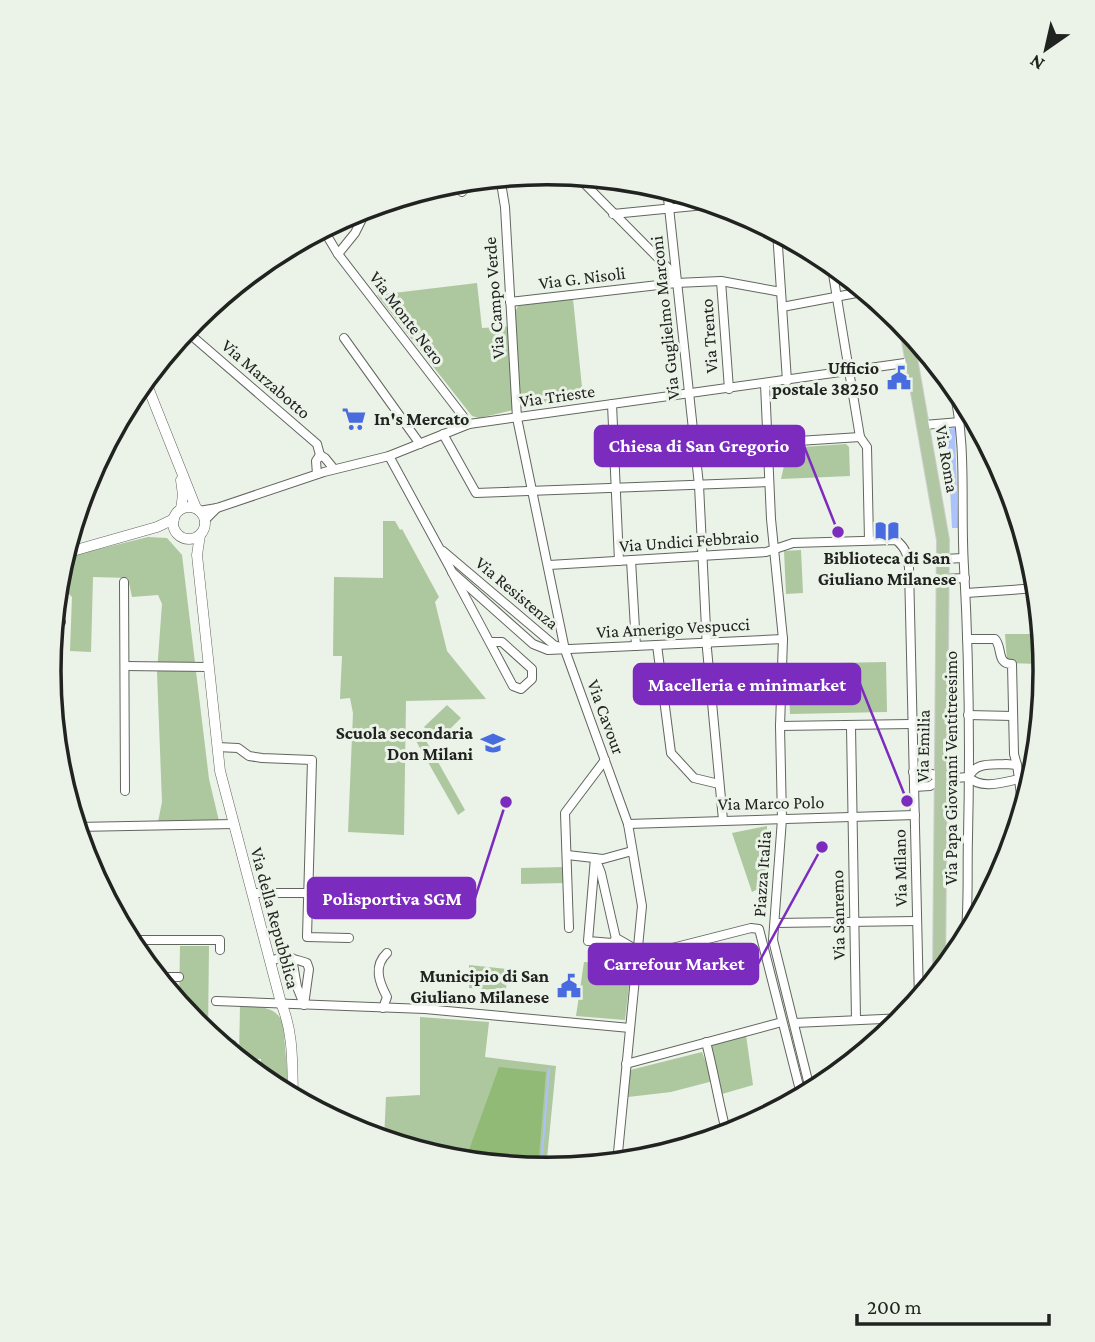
<svg xmlns="http://www.w3.org/2000/svg" width="1095" height="1342" viewBox="0 0 1095 1342" font-family="'Crimson Pro',serif">
<style>
.green{fill:#adc79e}
.forest{fill:#90ba76}
.water{fill:#abc2fa}
.lines{fill:none;stroke-linecap:round;stroke-linejoin:round}
.stream{stroke:#abc2fa;stroke-width:2}
.minor-casing{stroke:#61675e;stroke-width:10}
.tertiary-casing{stroke:#61675e;stroke-width:11}
.primary-casing{stroke:#cecfce;stroke-width:14}
.minor{stroke:#fff;stroke-width:8}
.tertiary{stroke:#fff;stroke-width:10}
.primary{stroke:#b1c7a4;stroke-width:12}
.labels{text-anchor:middle;stroke-width:6;stroke-linejoin:round;paint-order:stroke}
.street-label{font-size:18px;fill:#20231f;stroke:#ebf2e8}
.poi-label{font-size:18px;font-weight:bold;fill:#20231f;stroke:#ebf2e8;text-anchor:end}
.rim{fill:none;stroke:#20231f;stroke-width:3.5}
.leader{fill:none;stroke:#7b2cbf;stroke-width:2.5}
.callout-dot{fill:#7b2cbf;stroke:#ebf2e8;stroke-width:2.5}
.callout{fill:#7b2cbf;stroke:#7b2cbf;stroke-width:2.5}
.callout-label{font-size:19px;text-anchor:middle;font-weight:bold;fill:#fff}
</style>
<rect width="100%" height="100%" fill="#ebf2e8"/>
<!-- green -->
<g class="green">
<path d="M477,283L482,328L516,326L515,312L518,306L573,299L583,397L539,404L479,418L472,416L377,295Z"/>
<path d="M846,444L849,447L850,476L781,479L788,448Z"/>
<path d="M383,521H395L400,530L402,529L439,597L435,602L447,651L486,699L406,701L404,835L348,832L353,713L350,698L340,699L342,656H333L334,577L383,578Z"/>
<path d="M148,537L167,538L182,555L209,779L219,821L158,822L162,802L157,672L162,604L158,595L132,597L128,578L93,577L91,652L70,651L72,597L67,592L57,591L59,573L64,555H75Z"/>
<path d="M801,550L803,593L786,594L784,551Z"/>
<path d="M1005,634H1042L1046,671L1043,697L1039,664L1011,663L1007,660Z"/>
<path d="M886,662L887,712L790,714L788,664Z"/>
<path d="M447,705L461,718L438,741L424,727Z"/>
<path d="M420,730L465,810L458,815L412,734Z"/>
<path d="M767,826L766,885L752,892L732,833Z"/>
<path d="M565,867V883L521,884V868Z"/>
<path d="M180,946H209L208,1034L195,1023L179,1005Z"/>
<path d="M615,953L631,956L632,960L625,1020L576,1016L584,962L614,964Z"/>
<path d="M469,965L507,969L506,991L469,988Z"/>
<path d="M240,1006C257,1007 274,1005 283,1022L289,1095L261,1077V1059L239,1058Z"/>
<path d="M420,1017L489,1022L485,1057L556,1066L546,1169L452,1160V1154L424,1152L384,1140L386,1097L420,1095Z"/>
<path d="M746,1035L753,1085L722,1094L710,1043Z"/>
<path d="M702,1052L713,1081L671,1092L628,1097L630,1070Z"/>
</g>
<!-- forest -->
<path class="forest" d="M499,1067L546,1072L538,1169L465,1161Z"/>
<!-- water -->
<path class="water" d="M955,428L958,528H952L947,429Z"/>
<g class="lines">
<!-- stream -->
<path class="stream" d="M541,1169L549,1069"/>
<!-- minor casing -->
<g class="minor-casing">
<g id="minor">
<path d="M576,175L668,268L675,281"/>
<path d="M500,177L505,207L517,418L565,650L628,824L642,906L617,1163"/>
<path d="M460,181L462,192"/>
<path d="M667,189L699,485L707,649L723,820"/>
<path d="M613,214L715,204"/>
<path d="M323,229L338,254L469,424"/>
<path d="M777,231L787,381"/>
<path d="M338,254L355,233L368,207"/>
<path d="M831,262L860,437L867,447L869,540"/>
<path d="M721,281L729,389"/>
<path d="M510,302L676,283L721,281L781,292"/>
<path d="M782,307L867,291"/>
<path d="M185,330L317,444L320,455"/>
<path d="M344,338L420,444"/>
<path d="M952,382C968,446 960,503 964,567C969,656 970,747 968,837C967,871 969,908 965,943"/>
<path d="M765,384L771,519L783,639L780,726L782,819L773,940L811,1093"/>
<path d="M612,404L619,561"/>
<path d="M924,425L960,422"/>
<path d="M443,434L476,493L769,482"/>
<path d="M767,443L860,437"/>
<path d="M320,455L325,458L334,469"/>
<path d="M389,456L449,566L452,572C472,610 493,648 513,686L521,689L532,679V669L502,642H490"/>
<path d="M317,474L316,461L320,455"/>
<path d="M199,511L217,508L324,472L389,456L469,424L912,362"/>
<path d="M205,520L217,508"/>
<path d="M443,551L554,645L563,648"/>
<path d="M944,559L963,558"/>
<path d="M631,560L636,646"/>
<path d="M549,565L766,552L793,543L896,540C906,548 908,556 909,568L919,1000"/>
<path d="M452,572L533,644L548,650L783,639"/>
<path d="M943,579L965,578"/>
<path d="M124,582L125,791"/>
<path d="M966,593L1038,588"/>
<path d="M54,622H61"/>
<path d="M967,639H995C1003,648 996,664 1012,664L1014,754L1017,765"/>
<path d="M657,645L671,753L694,778L719,784"/>
<path d="M125,666L208,667"/>
<path d="M968,715L1013,716"/>
<path d="M780,726L911,724"/>
<path d="M851,726L856,1019"/>
<path d="M217,747L238,748L249,756L262,758L312,760L307,937L349,938"/>
<path d="M1006,764L1017,765L1019,779C1005,782 980,790 969,777C975,762 991,765 1006,764Z"/>
<path d="M913,772L932,774L940,779"/>
<path d="M1019,779L1023,812"/>
<path d="M914,787L930,786L940,779L969,777"/>
<path d="M66,792H69"/>
<path d="M628,824L915,815"/>
<path d="M76,827L234,824"/>
<path d="M567,855L603,859L632,851"/>
<path d="M595,858L588,941L612,943"/>
<path d="M596,860L601,873L616,939"/>
<path d="M252,893H309"/>
<path d="M775,923L917,921"/>
<path d="M569,928L565,813L605,760"/>
<path d="M128,940H220V950"/>
<path d="M633,950L614,949L612,943L616,939H618L637,950"/>
<path d="M637,957L751,928L759,929L802,1098"/>
<path d="M292,958L297,987L303,1002"/>
<path d="M270,962C282,954 295,959 307,963L309,969L304,1005"/>
<path d="M157,977H179"/>
<path d="M216,1001L425,1009L630,1028"/>
<path d="M383,1008L387,997C379,982 373,966 387,953"/>
<path d="M794,1023L905,1018"/>
<path d="M706,1042C714,1073 719,1104 727,1135"/>
<path d="M232,1054V1045"/>
<path d="M626,1064L782,1022"/>
</g>
</g>
<!-- tertiary casing -->
<g class="tertiary-casing">
<g id="tertiary">
<path d="M145,380L196,508"/>
<circle cx="189" cy="523" r="16"/>
<path d="M181,509L183,495L181,480"/>
<path d="M200,535L197,555L220,771L281,1003C294,1033 292,1066 293,1097"/>
<path d="M66,551L76,550L157,527L174,519"/>
</g>
</g>
<!-- primary casing -->
<g class="primary-casing">
<path id="primary" d="M905,324L943,540L939,976"/>
</g>
<!-- minor -->
<use href="#minor" class="minor"/>
<!-- tertiary -->
<use href="#tertiary" class="tertiary"/>
<!-- primary -->
<use href="#primary" class="primary"/>
</g>
<!-- icons -->
<defs>
<g id="civic-bare" transform="scale(1.89)"><path d="M-.6-6.5H3V-4.5H.6V-3L4-1V1h2V6H-6V1h2V-1L-.6-3ZM-1.2 2.5V6h2.4V2.5Z" fill="#486cdf" stroke="#ebf2e8" stroke-width="2.5" paint-order="stroke"/></g>
<g id="supermarket-bare" transform="scale(1.89)"><path d="M-6-5.5h2.5l.6 2H6L4.5 2H-2.5L-4.4-4H-6ZM-1.5 3.2a1.3 1.3 0 1 0 .1 0ZM3 3.2a1.3 1.3 0 1 0 .1 0Z" fill="#486cdf" stroke="#ebf2e8" stroke-width="2.5" paint-order="stroke"/></g>
<g id="library-bare" transform="scale(1.89)"><path d="M-6-4Q-3-5.5-.7-3.5V5Q-3 3-6 4ZM6-4Q3-5.5 .7-3.5V5Q3 3 6 4Z" fill="#486cdf" stroke="#ebf2e8" stroke-width="2.5" paint-order="stroke"/></g>
<g id="school-bare" transform="scale(1.89)"><path d="M0-5L7-2L0 1L-7-2ZM-4 1L0 2.5L4 1V4Q0 6-4 4Z" fill="#486cdf" stroke="#ebf2e8" stroke-width="2.5" paint-order="stroke"/></g>
</defs>
<g fill-rule="evenodd">
<use href="#civic-bare" x="899" y="378"/>
<use href="#supermarket-bare" x="354" y="419"/>
<use href="#library-bare" x="887" y="531"/>
<use href="#school-bare" x="493" y="743"/>
<use href="#civic-bare" x="569" y="986"/>
</g>
<g class="labels">
<!-- street labels -->
<g class="street-label">
<text transform="translate(582 278) rotate(-7)" y="6">Via G. Nisoli</text>
<text transform="translate(494 298) rotate(-94)" y="6">Via Campo Verde</text>
<text transform="translate(407 318) rotate(53)" y="6">Via Monte Nero</text>
<text transform="translate(665 318) rotate(-96)" y="6">Via Guglielmo Marconi</text>
<text transform="translate(709 336) rotate(-94)" y="6">Via Trento</text>
<text transform="translate(266 379) rotate(41)" y="6">Via Marzabotto</text>
<text transform="translate(557 396) rotate(-8)" y="6">Via Trieste</text>
<text transform="translate(947 459) rotate(80)" y="6">Via Roma</text>
<text transform="translate(689 541) rotate(-4)" y="6">Via Undici Febbraio</text>
<text transform="translate(517 593) rotate(40)" y="6">Via Resistenza</text>
<text transform="translate(673 628) rotate(-3)" y="6">Via Amerigo Vespucci</text>
<text transform="translate(606 717) rotate(70)" y="6">Via Cavour</text>
<text transform="translate(923 746) rotate(-89)" y="6">Via Emilia</text>
<text transform="translate(951 768) rotate(-90)" y="6">Via Papa Giovanni Ventitreesimo</text>
<text transform="translate(771 803) rotate(-1)" y="6">Via Marco Polo</text>
<text transform="translate(900 868) rotate(-91)" y="6">Via Milano</text>
<text transform="translate(762 874) rotate(-86)" y="6">Piazza Italia</text>
<text transform="translate(838 915) rotate(-91)" y="6">Via Sanremo</text>
<text transform="translate(275 918) rotate(75)" y="6">Via della Repubblica</text>
</g>
<!-- poi labels -->
<g class="poi-label">
<text x="879" y="374">Ufficio<tspan x="879" dy="21">postale 38250</tspan></text>
<text x="374" y="425" text-anchor="start">In's Mercato</text>
<text x="887" y="564" text-anchor="middle">Biblioteca di San<tspan x="887" dy="21">Giuliano Milanese</tspan></text>
<text x="473" y="739">Scuola secondaria<tspan x="473" dy="21">Don Milani</tspan></text>
<text x="549" y="982">Municipio di San<tspan x="549" dy="21">Giuliano Milanese</tspan></text>
</g>
</g>
<!-- crop -->
<path d="M0 0H1095V1342H0ZM61 671a486 486 0 1 1 972 0a486 486 0 1 1-972 0Z" fill="#ebf2e8" fill-rule="evenodd"/>
<path class="rim" d="M61 671a486 486 0 1 1 972 0a486 486 0 1 1-972 0Z"/>
<!-- callouts -->
<path class="leader" d="M838 532L804 446M907 801L860 684M506 802L475 898M822 847L758 964"/>
<g class="callout-dot">
<circle cx="838" cy="532" r="7"/>
<circle cx="907" cy="801" r="7"/>
<circle cx="506" cy="802" r="7"/>
<circle cx="822" cy="847" r="7"/>
</g>
<g class="callout">
<rect x="595" y="426" width="209" height="40" rx="7"/>
<rect x="634" y="664" width="226" height="40" rx="7"/>
<rect x="308" y="878" width="167" height="40" rx="7"/>
<rect x="589" y="944" width="169" height="40" rx="7"/>
</g>
<g class="callout-label">
<text x="699" y="452">Chiesa di San Gregorio</text>
<text x="747" y="691">Macelleria e minimarket</text>
<text x="392" y="905">Polisportiva SGM</text>
<text x="674" y="970">Carrefour Market</text>
</g>
<!-- north arrow -->
<g transform="translate(1046 49) rotate(214)" stroke="#ebf2e8" stroke-width="5" paint-order="stroke">
<path d="M0-5L12 26L0 18L-12 26Z" fill="#20231f"/>
<text y="-10" font-size="19" font-weight="bold" text-anchor="middle" fill="#20231f">N</text>
</g>
<!-- scale -->
<path d="M857 1314v10h192v-10" fill="none" stroke="#20231f" stroke-width="3.5"/>
<text x="867" y="1314" font-size="21" fill="#20231f" stroke="#ebf2e8" stroke-width="5" paint-order="stroke">200 m</text>
</svg>
